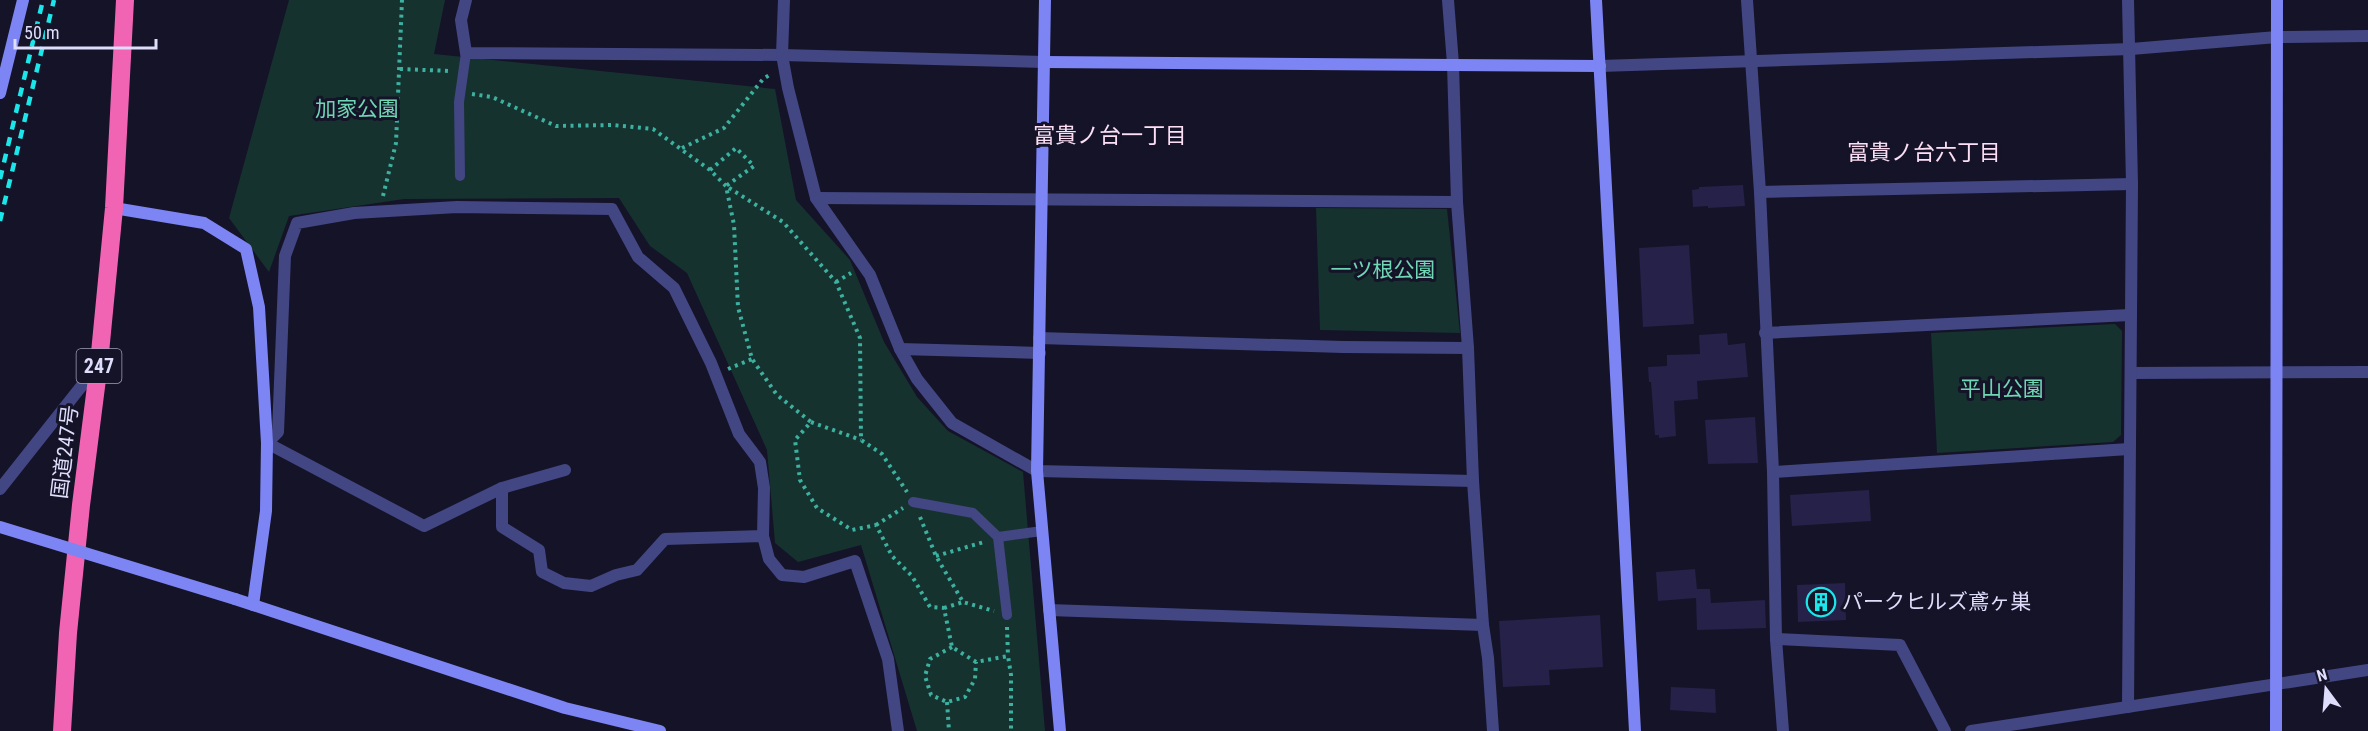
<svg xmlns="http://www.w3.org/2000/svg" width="2368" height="731" viewBox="0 0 2368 731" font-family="'Roboto Condensed','Noto Sans JP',sans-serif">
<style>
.green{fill:#16322f}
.building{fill:#252148}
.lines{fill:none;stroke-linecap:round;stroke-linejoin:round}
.path{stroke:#3cb1a0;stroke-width:4;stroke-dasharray:3 4.5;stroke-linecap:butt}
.lane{stroke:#424683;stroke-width:10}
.street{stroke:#424683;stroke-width:12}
.secondary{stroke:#7d84f3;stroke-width:12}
.highway{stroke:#f164b3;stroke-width:18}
.rail{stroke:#1be7ea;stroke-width:4.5;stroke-dasharray:9 8;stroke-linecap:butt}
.secondary-bridge{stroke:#7d84f3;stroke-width:12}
.labels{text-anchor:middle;stroke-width:6;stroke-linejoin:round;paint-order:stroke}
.shield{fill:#151328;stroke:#a2a0bc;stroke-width:1.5}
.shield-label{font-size:20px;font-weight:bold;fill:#deddfc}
.park-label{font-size:21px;fill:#6fd7b4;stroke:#151328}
.street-label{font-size:21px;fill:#deddfc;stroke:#151328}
.poi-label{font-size:21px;fill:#deddfc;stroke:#151328;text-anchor:start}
.neighbourhood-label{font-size:22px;fill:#fcdff4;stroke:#151328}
</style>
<rect width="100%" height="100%" fill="#151328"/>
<!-- green -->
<g class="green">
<path d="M289,0H445L434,54L775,89L796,200L850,260L884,342L917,397L948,431L1023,472L1045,731H917L861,545L798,562L775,543L767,450L687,273L650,246L619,198L404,199L289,216L269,272L229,218Z"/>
<path d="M1316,208L1447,209L1460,333L1320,330Z"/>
<path d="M2115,324L2122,331L2121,435L2113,442L1937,453L1931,333Z"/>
</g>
<!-- building -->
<g class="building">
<path d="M1743,185L1745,206L1708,208V206L1693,207L1692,190L1699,189V187Z"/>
<path d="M1689,245L1694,324L1643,327L1639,248Z"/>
<path d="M1727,333L1728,345L1745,343L1748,377L1697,381L1698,399L1674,401L1676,436L1659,438V435H1655L1651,382H1649L1648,367L1667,366V355L1700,354L1699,335Z"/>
<path d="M1755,417L1758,463L1708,464L1705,420Z"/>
<path d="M1869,490L1871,521L1792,526L1790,495Z"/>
<path d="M1695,569L1697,589H1710L1711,603L1765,600L1766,628L1697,630L1696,598L1658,601L1656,572Z"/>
<path d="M1845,583L1846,620L1798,622L1797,585Z"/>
<path d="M1600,615L1603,667L1549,670L1550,685L1503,687L1499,621Z"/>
<path d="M1671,687L1715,689L1716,713L1670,710Z"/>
</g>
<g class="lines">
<!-- path -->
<g class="path">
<path d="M400,69L450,71"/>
<path d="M472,94L492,97L556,126L612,125L653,129L710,170L726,186L734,225L738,307L752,359L777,395L811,422L795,440L800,480L817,508L852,530L876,525L892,556L912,576L930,607L944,608L952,647L976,662L1008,656L1011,675V731"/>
<path d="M682,148L724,128L763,79L771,74"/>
<path d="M710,170L736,148L754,166L726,186L783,222L836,282L860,338L861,440L882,454L907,492"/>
<path d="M383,196L396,143L402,0"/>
<path d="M836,282L851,273"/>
<path d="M728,369L752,359"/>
<path d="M811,422L861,440"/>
<path d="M920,517L936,556L963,602L994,611"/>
<path d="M876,525L903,508"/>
<path d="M936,556L984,542"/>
<path d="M944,608L963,602"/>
<path d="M1007,627L1008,656"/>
<path d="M952,647L930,659L925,676L931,695L947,702L965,697L975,679L976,662"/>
<path d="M947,702L949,731"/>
</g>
<!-- lane -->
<g class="lane">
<path d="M460,176L459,102L466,53"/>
<path d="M913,502L973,513L998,537L1042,531"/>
<path d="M998,537L1007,615"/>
</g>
<!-- street -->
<g class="street">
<path d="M466,0L461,20L466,53L782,55L1044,62"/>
<path d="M784,0L782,55L788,88L816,198L870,275L900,349L917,379L952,423L1037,471L1473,481"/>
<path d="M1448,0L1453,64L1457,202L1468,348L1473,481L1483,625L1488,658L1493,731"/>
<path d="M1747,0L1760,192L1773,472L1776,639L1783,731"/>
<path d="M1600,66L2131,49L2277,37L2368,36"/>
<path d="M1760,192L2132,184"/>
<path d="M816,198L1457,202"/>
<path d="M1765,333L2130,315"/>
<path d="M1039,338L1343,347L1468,348"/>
<path d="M900,349L1040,353"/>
<path d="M2131,373L2368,372"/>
<path d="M1773,472L2129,449"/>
<path d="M502,488L565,470"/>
<path d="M0,489L99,364"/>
<path d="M763,536L665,539L637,570L616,575L591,586L564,583L542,572L539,550L502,527V488L424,526L267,443L278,432L285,256L297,223L354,213L457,207L612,209L638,257L674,288L711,363L739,434L760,462L764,488L763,536L769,559L782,575L804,577L855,561L888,659L898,731"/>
<path d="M1049,610L1483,625"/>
<path d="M1776,639L1900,645L1945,731"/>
<path d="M2128,707L2132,184L2128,0"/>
<path d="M1971,731L2368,670"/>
</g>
<!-- secondary -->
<g class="secondary">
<path d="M1045,0L1037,471L1060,731"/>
<path d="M1596,0L1635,731"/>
<path d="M1044,62L1600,66"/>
<path d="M0,93L23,0"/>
<path d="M114,208L204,223L246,249L259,307L267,443L266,511L253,605"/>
<path d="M235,599L565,708L660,731"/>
<path d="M2276,731L2277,0"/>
</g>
<!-- highway -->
<path class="highway" d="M62,731L68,633L81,505L99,363L114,208L125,0"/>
<!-- rail -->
<g class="rail">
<path d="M0,179L43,0"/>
<path d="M0,221L54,0"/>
</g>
<!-- secondary-bridge -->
<path class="secondary-bridge" d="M0,527L235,599"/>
</g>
<!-- icons -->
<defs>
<g id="building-ring" transform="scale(1.5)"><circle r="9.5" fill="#151328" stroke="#1be7ea" stroke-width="1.5"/><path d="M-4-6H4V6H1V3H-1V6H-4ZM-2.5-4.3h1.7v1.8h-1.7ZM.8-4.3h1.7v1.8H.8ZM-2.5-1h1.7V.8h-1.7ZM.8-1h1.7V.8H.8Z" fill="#1be7ea"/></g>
</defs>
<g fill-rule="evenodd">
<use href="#building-ring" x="1821" y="602"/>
</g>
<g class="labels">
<!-- shield labels -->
<rect class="shield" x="76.5" y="349" width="45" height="34" rx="4.5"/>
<g class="shield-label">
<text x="99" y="373">247</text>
</g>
<!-- park labels -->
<g class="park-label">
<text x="357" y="116">加家公園</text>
<text x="1383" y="277">一ツ根公園</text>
<text x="2002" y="396">平山公園</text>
</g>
<!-- street labels -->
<g class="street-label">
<text transform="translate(65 452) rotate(-83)" y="7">国道247号</text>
</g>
<!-- poi labels -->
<g class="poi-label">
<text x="1842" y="609">パークヒルズ鳶ヶ巣</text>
</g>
<!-- neighbourhood labels -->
<g class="neighbourhood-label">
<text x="1110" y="143">富貴ノ台一丁目</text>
<text x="1924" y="160">富貴ノ台六丁目</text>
</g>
</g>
<!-- north arrow -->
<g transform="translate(2326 689) rotate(344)" stroke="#151328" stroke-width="4.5" paint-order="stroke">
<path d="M0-4.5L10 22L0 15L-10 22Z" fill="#deddfc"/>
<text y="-9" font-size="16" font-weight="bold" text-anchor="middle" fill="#deddfc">N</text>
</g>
<!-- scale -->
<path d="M15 39v9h141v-9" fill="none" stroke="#deddfc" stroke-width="3"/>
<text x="24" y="39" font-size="18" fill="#deddfc" stroke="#151328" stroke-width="4.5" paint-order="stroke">50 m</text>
</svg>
